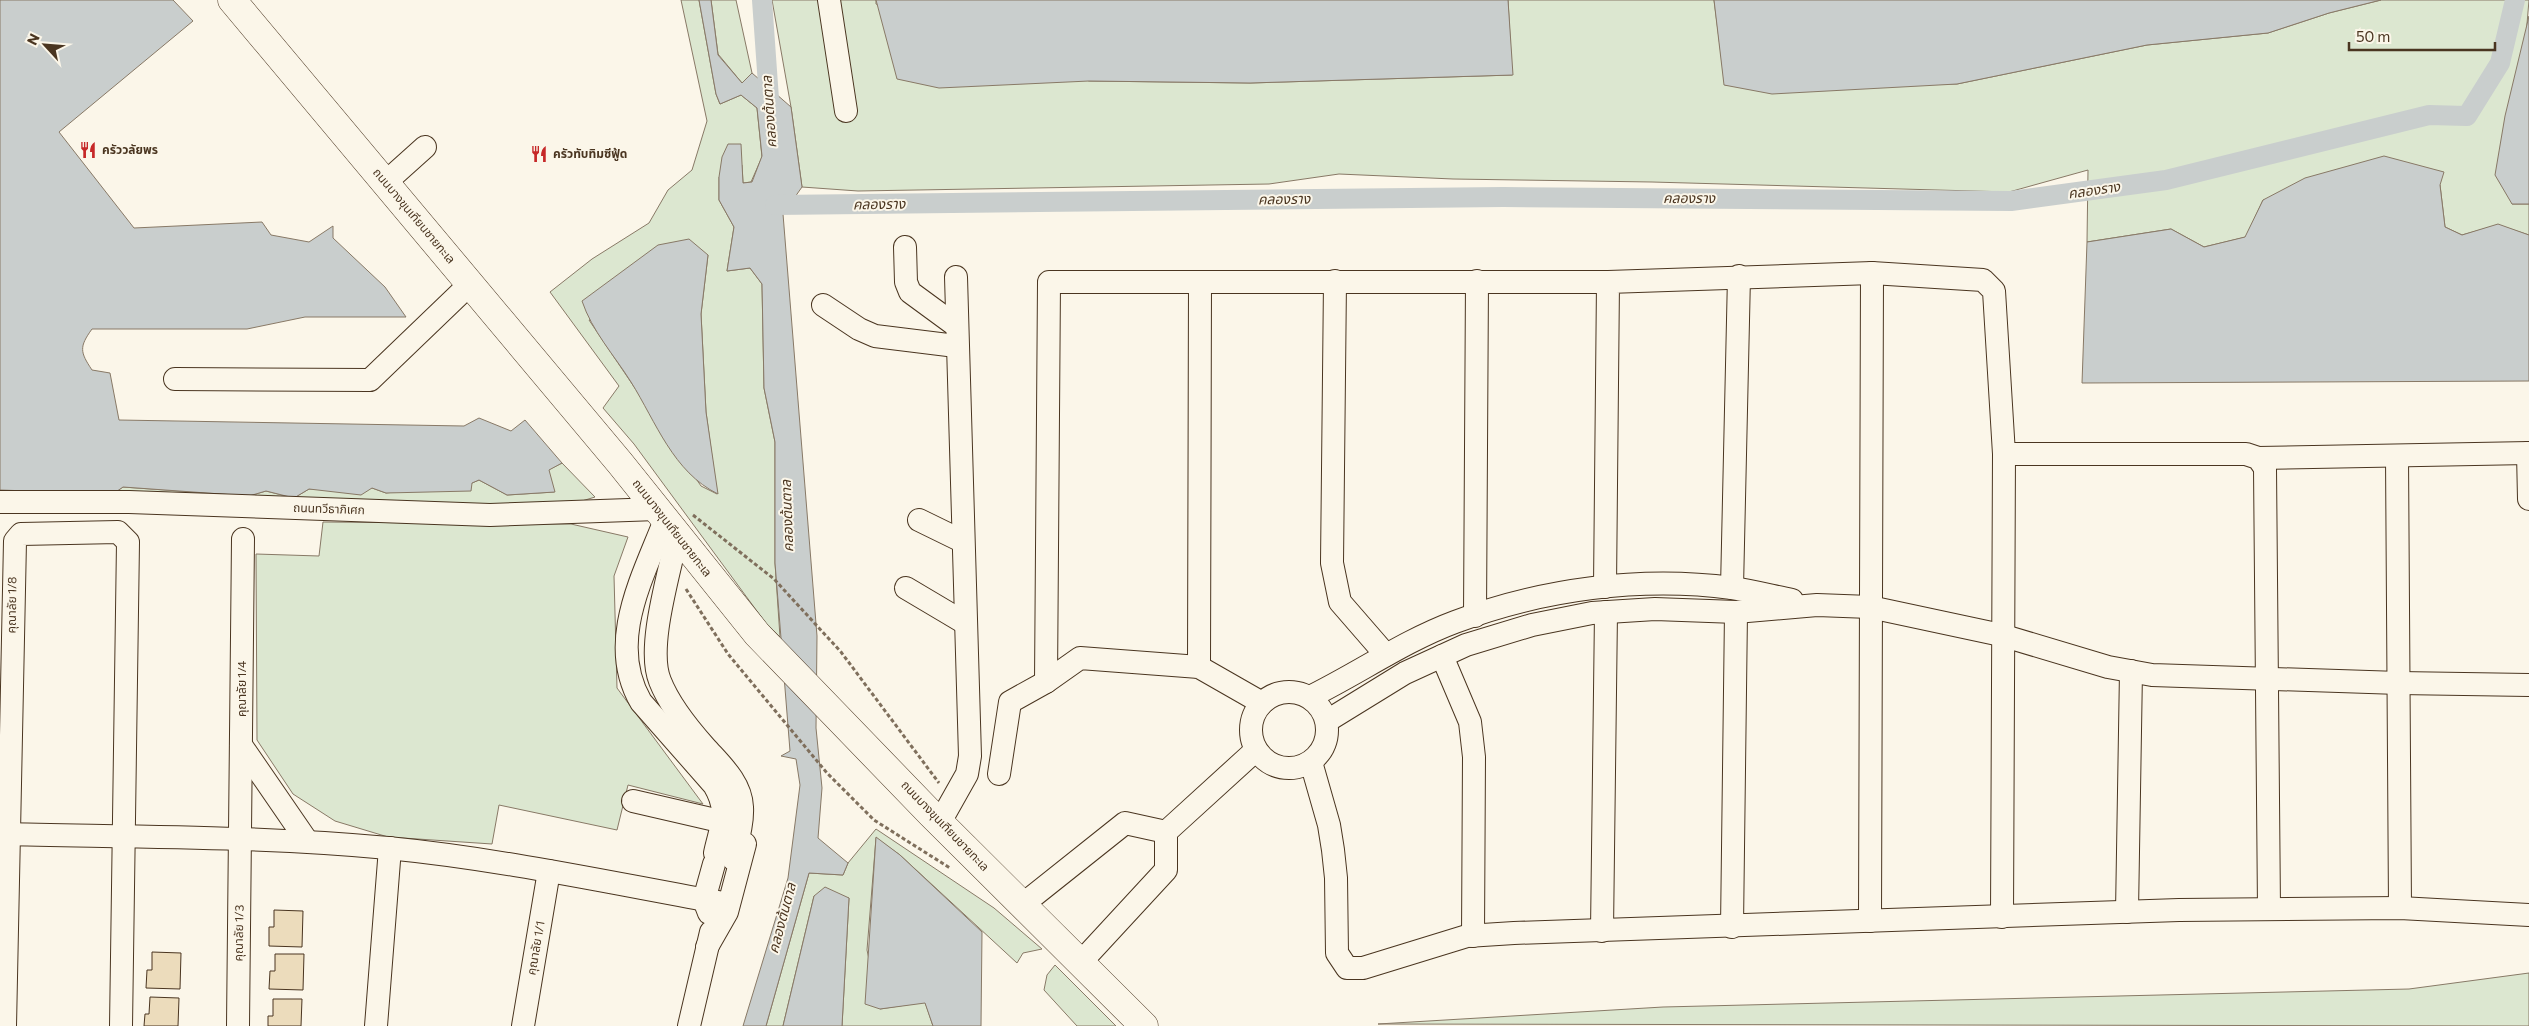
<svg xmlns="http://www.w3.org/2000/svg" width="2529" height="1026" viewBox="0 0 2529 1026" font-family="Commissioner,'Noto Sans Thai',sans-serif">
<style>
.green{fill:#dce7d0;stroke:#887966;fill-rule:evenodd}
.water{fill:#c9cecd;stroke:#887966}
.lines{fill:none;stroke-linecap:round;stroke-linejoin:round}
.canal{stroke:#c9cecd;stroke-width:20}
.building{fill:#ecdcbc;stroke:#4a3520}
.minor-casing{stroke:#4a3520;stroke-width:24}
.major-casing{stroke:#4a3520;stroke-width:29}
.path{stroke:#7f6f5c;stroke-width:3;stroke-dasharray:4 2.5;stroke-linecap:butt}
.minor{stroke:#fbf6e9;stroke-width:22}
.major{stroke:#fbf6e9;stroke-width:28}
.labels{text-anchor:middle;stroke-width:4;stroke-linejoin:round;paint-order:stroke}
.poi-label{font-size:12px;font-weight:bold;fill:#4a3520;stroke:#fbf6e9;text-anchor:start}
.street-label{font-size:12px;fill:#4a3520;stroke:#fbf6e9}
.water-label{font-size:14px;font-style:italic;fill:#4a3520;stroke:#fbf6e9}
</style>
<rect width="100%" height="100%" fill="#fbf6e9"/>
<!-- green -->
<g class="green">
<path d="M681,0H699L716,94L720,104L741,95L757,108L762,157L751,182L743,183L742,165L719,177V200L734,227L727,271L750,268L762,284L764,388L775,442V563L780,637L765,622L634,444L603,408L619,386L550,292L592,259L649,223L668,190L692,170L707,121ZM708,255L701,314L706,412L717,494L701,486L589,320Z"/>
<path d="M711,0H736L752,73L742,83L718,54Z"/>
<path d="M772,0H876V4L1089,81L1250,83L1512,75L1508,0H1714L1725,85L1957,84L2147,45L2268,33L2329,13L2381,0H2529L2512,204H2529V235L2498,225L2462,235L2445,227L2440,185L2263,200L2246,237L2204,247L2171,229L2087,242L2088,170L2009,192L1652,182L1453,179L1339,174L1269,184L858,191L802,187L791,107Z"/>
<path d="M562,463L595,497L559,508L0,499V490L113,494L123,487L249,496L266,491L294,498L309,489L372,488L386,493L472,483L479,480L507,495L554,492L548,470Z"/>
<path d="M323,522L571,524L628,537L614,576L617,688L703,804L628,785L617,830L499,805L492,844L388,837L335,821L293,794L257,740L256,554L319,556Z"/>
<path d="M876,829L994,908L1042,949L1023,953L1017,963L900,855L876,838L867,950L880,1009L925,1002L933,1026H842L849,898L814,896L783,1026H766L809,873L843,875L848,863Z"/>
<path d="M1055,965L1116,1026H1077L1044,990L1047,975Z"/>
<path d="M2529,973V1026L1378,1024L1663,1007L2409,989Z"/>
</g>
<!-- water -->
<g class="water">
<path d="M0,0H173L193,21L59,132L134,228L262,222L271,235L309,242L333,226V238L385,287L406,317H305L247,329H92C79,347 80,352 92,370L110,373L119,420L464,426L479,418L511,431L525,420L562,463L549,470L555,492L507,495L479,480L472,483L471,491L386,493L372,488L361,495L309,489L294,498L266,491L249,496L123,487L113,494L0,490Z"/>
<path d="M699,0H711L718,55L742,83L752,73L791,107L802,187L783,214L817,636L816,728L822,788L818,838L848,863L843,875L809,873L766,1026H743L788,878L800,785L796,759L781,756L790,751L775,563V442L764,388L762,284L750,268L727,271L734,227L719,200V177L722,157L728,144H741L743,183L752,182L762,156L757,108L741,95L720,104L716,94Z"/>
<path d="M876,0H1508L1513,75L1250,83L1089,81L939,88L897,79Z"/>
<path d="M1714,0H2381L2329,13L2268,33L2147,45L1957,84L1772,94L1724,85Z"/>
<path d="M2529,16V204H2512L2495,175L2505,116Z"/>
<path d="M2384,156L2444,172L2440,185L2445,227L2462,235L2498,224L2529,235V381L2082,383L2087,242L2171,229L2204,247L2245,237L2263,200L2305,178Z"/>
<path d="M689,239L708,255L701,314L706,412L718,494C673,472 656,422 631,382C614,355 592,331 582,301L658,245Z"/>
<path d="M876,837L900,855L982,932L981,1026H933L925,1003L880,1009L865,1004Z"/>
<path d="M825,887L849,898L842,1026H783L814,896Z"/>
</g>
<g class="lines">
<!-- canal -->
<g class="canal">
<path d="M762,0L770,113"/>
<path d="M775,205L1503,197L2011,201L2166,180L2429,115L2467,116L2500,63L2515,0"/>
</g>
</g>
<!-- building -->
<g class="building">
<path d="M274,910L303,911L302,947L269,946V927H274Z"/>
<path d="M152,952L181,953L180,989L146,988L147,970H152Z"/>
<path d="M275,954H304L303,990L269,989L270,971H275Z"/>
<path d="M150,997L179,998L178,1026H144L145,1014H149Z"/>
<path d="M273,999H302L301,1026H268V1016H273Z"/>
</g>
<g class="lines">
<!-- minor casing -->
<g class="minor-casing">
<g id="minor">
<path d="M829,0L846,111"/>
<path d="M386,182L425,147"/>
<path d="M905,247L906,282L910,292L955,325"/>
<path d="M1335,281L1332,563L1340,602L1386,655"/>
<path d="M823,305L859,329L875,336L956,346"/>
<path d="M175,379L370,380L471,283"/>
<path d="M2528,453L2529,499"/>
<path d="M2004,454H2246L2258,458L2265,468L2269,909"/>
<path d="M2397,456L2400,908"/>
<path d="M2258,458L2529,453"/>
<path d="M0,502H129L490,515L657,509"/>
<path d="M665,520C643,577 606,642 641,702L714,785C730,812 721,825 715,853"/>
<path d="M919,520L962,541"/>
<path d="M677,535C670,572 646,647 660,681C669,704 688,728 705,747C720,764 741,782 742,807C743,824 737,842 733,859"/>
<path d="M1605,587L1608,282L1872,273L1983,280L1994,291L2004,454L2002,917"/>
<path d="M906,588L965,623"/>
<path d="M1732,588L1739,276"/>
<path d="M1475,616L1477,281"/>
<path d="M1442,656L1470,722L1474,757L1473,936"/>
<path d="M1199,667L1200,282"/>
<path d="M1046,682L1049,282H1608"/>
<circle cx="1289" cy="730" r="38"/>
<path d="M1310,697C1359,673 1404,641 1455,622C1542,589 1640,576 1732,588C1752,591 1772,596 1792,600"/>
<path d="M1327,721L1405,673L1466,645L1532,625L1592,613L1655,609L1736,612L1817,605L1870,607L2001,635L2108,667L2152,675L2399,683L2529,685"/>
<path d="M241,745L307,841"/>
<path d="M1311,762L1329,825L1333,850L1336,878L1337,953L1347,968H1363L1467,936L1514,933L2179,910L2400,908L2529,915"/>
<path d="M999,774L1010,702L1046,682L1080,658L1199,667L1262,703"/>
<path d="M633,801L737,825"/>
<path d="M940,822L967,774L970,756L956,277"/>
<path d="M0,834C129,837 259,836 388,848C501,859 611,883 723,903"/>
<path d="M1022,905L1125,823L1166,832"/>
<path d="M2127,912L2131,671"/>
<path d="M709,913L704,900L714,864"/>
<path d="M1870,921L1872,273"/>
<path d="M1732,927L1736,612"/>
<path d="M1602,931L1606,612"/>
<path d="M707,947L727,912L745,844"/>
<path d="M1081,962L1166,870V832L1256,750"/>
<path d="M5,1026L15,541L21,534L118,532L128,542L121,1026"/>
<path d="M238,1026L243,539"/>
<path d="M376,1026L390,848"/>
<path d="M523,1026L549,871"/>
<path d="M689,1026L711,932"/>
</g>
</g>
<!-- major casing -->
<g class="major-casing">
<path id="major" d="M232,0L620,463L757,634L931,814L1144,1026"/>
</g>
<!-- path -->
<g class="path">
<path d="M693,515L774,579L841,652L939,783"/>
<path d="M686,589L728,654L827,773L874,820L950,868"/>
</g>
<!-- minor -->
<use href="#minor" class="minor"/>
<!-- major -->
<use href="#major" class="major"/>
</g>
<!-- icons -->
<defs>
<g id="restaurant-bare" transform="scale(1.35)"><path d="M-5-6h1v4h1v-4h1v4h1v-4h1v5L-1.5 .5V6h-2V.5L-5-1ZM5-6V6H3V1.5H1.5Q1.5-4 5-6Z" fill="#c62828" stroke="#fbf6e9" stroke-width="2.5" paint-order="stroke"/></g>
</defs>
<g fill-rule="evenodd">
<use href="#restaurant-bare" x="88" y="150"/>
<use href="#restaurant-bare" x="539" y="154"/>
</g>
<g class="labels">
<!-- poi labels -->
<g class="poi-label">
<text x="102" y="154">ครัววลัยพร</text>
<text x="553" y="158">ครัวทับทิมซีฟู้ด</text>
</g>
<!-- street labels -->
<g class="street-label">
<text transform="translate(414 216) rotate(50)" y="4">ถนนบางขุนเทียนชายทะเล</text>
<text transform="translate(329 509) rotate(2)" y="4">ถนนทวีธาภิเศก</text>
<text transform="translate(672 528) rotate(52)" y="4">ถนนบางขุนเทียนชายทะเล</text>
<text transform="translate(12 605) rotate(-89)" y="4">คุณาลัย 1/8</text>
<text transform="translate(242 689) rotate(-90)" y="4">คุณาลัย 1/4</text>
<text transform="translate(945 826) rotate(46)" y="4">ถนนบางขุนเทียนชายทะเล</text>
<text transform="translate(239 933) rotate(-89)" y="4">คุณาลัย 1/3</text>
<text transform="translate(536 948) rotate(-80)" y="4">คุณาลัย 1/1</text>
</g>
<!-- water labels -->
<g class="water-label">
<text transform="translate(769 112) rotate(-94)" y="5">คลองต้นตาล</text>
<text transform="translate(2094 190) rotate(-8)" y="5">คลองราง</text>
<text x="1689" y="203">คลองราง</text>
<text transform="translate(1284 199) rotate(-1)" y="5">คลองราง</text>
<text transform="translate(879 204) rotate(-1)" y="5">คลองราง</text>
<text transform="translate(787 516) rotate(-92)" y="5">คลองต้นตาล</text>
<text transform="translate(782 918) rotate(-75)" y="5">คลองต้นตาล</text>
</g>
</g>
<!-- north arrow -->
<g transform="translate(45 45) rotate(296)" stroke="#fbf6e9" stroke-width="4" paint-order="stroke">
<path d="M0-4L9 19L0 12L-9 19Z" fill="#4a3520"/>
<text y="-8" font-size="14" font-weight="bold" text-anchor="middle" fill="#4a3520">N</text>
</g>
<!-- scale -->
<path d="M2349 42v8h146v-8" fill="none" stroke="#4a3520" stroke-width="2.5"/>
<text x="2356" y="42" font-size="15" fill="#4a3520" stroke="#fbf6e9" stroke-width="4" paint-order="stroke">50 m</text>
</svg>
